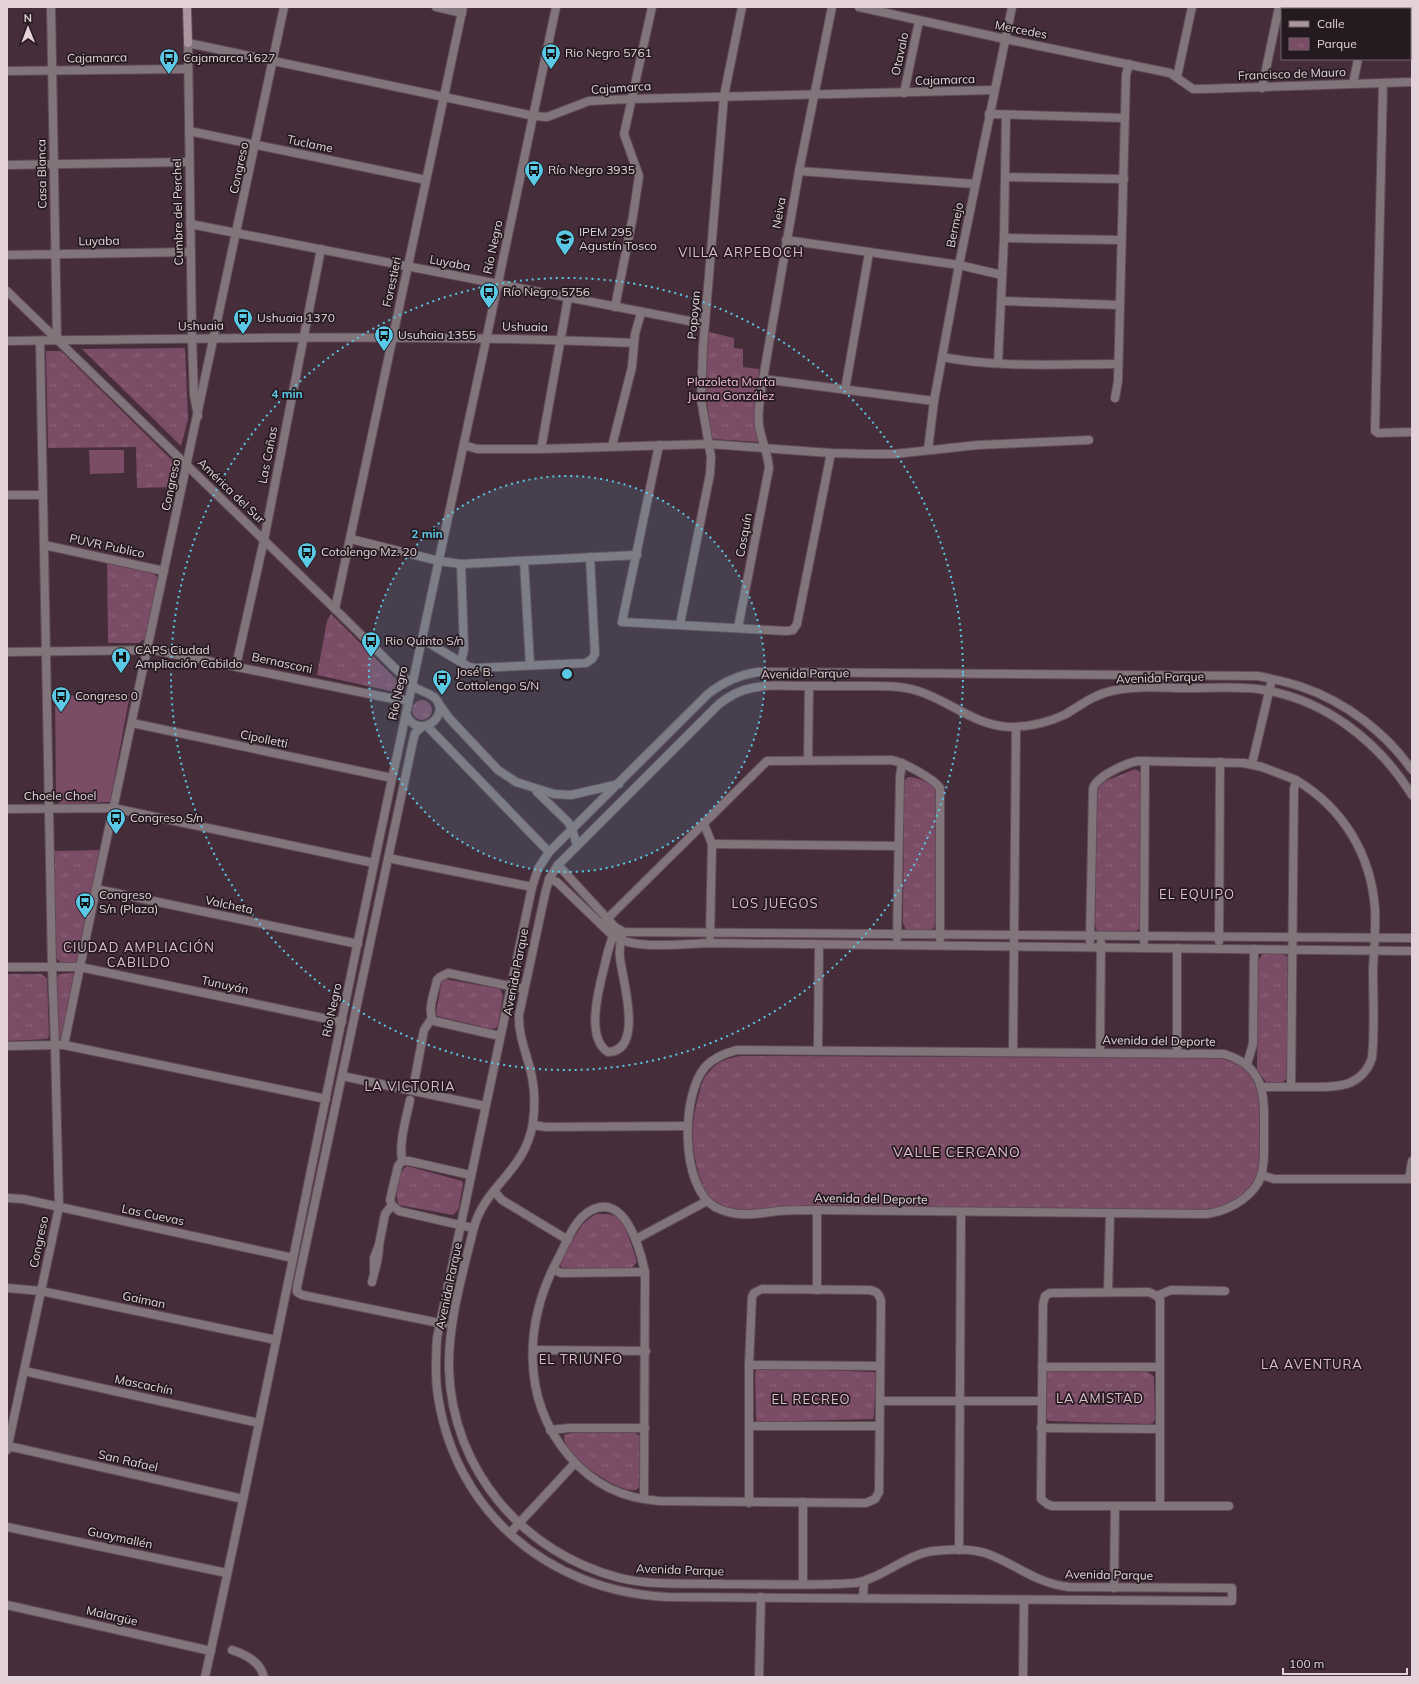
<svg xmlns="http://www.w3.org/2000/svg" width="1419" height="1684" viewBox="0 0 1419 1684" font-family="Mulish,sans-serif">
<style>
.park{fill:url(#park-tufts)}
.pitch{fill:#7b4c65}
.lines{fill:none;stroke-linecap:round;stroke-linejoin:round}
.street-casing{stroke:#624b57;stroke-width:10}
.secondary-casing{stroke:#624b57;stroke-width:10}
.street{stroke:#81747a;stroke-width:8}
.secondary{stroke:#ab96a0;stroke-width:8}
.ring{fill:none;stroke:#5bc8e6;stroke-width:2;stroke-dasharray:2 4}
.labels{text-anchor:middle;stroke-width:3.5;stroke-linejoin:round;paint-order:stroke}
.street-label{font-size:12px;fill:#e3d2da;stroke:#251a1f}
.poi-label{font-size:12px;fill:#e3d2da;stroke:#251a1f;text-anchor:start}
.park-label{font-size:12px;fill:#f5c0da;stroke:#251a1f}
.neighbourhood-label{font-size:13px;letter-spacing:1px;fill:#dcbbcb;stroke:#251a1f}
.quarter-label{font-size:14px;letter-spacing:1px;fill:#dcbbcb;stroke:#251a1f}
.centre{fill:#5bc8e6;stroke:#251a1f;stroke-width:2}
.ring-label{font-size:12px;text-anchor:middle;font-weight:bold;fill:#5bc8e6;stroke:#251a1f;stroke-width:3.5;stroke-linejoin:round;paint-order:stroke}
</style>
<defs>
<pattern id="park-tufts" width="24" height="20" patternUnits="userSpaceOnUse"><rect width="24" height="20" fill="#7b4c65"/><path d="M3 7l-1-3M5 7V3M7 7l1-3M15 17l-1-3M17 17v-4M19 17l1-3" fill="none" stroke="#8e657a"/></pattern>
</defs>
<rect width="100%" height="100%" fill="#462d3a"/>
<!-- park -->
<g class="park">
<path d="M709,332L734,338V348L743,349V367L759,369C756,395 750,417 760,442L712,439L705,388Z"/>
<path d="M185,348L188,419L181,446L82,349Z"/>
<path d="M46,351H61L178,466L173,487L137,488L136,447L48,448Z"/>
<path d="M107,563L153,573L158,578L146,638L139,643H108Z"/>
<path d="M331,614L400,683L403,688V692L400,693L317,675L327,621Z"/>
<circle cx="422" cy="710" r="10"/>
<path d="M1135,769L1140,772L1141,776L1140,928L1134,933H1100L1097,931L1095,925L1097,790L1098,784Z"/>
<path d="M908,777C917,777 933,783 937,792L935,922L934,928L930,930H906L903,923L904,781Z"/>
<path d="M101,850L78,961L74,964H62L56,958L54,851Z"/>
<path d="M1263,954C1272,954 1286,950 1290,962L1287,1078C1282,1085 1273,1084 1266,1082L1257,1069L1258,960Z"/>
<path d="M73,973L77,977L64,1038H58L57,977L59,974Z"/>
<path d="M7,974H41L47,978L49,1036L47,1039L7,1041Z"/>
<path d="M445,979L500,989L503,995L498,1025L496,1028L491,1029L437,1016L436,1012L442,981Z"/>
<path d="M741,1056L1218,1058C1243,1063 1254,1073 1259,1098L1260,1170C1250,1194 1235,1200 1213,1211L749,1213C733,1209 717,1207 706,1193C703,1189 702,1183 700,1178C691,1149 690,1124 699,1094C701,1086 703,1078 709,1072C717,1061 728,1058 741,1056Z"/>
<path d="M407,1166L462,1181L463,1184L458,1210L453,1215L399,1205C394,1197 398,1171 407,1166Z"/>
<path d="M597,1214C604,1214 610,1213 616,1217C626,1223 633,1250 637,1262L632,1268L566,1269L562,1268L560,1264C570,1247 578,1222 597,1214Z"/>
<path d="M761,1368L874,1372L876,1375L874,1415L873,1419L760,1422L756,1420L755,1375L756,1370Z"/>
<path d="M1051,1371L1147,1372L1151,1374L1154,1377L1155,1419L1153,1423L1149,1424L1048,1421L1046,1417V1375L1047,1372Z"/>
<path d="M632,1432L637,1434L641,1438L639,1487L636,1490C617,1493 561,1454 564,1435L572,1433Z"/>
</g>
<!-- pitch -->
<g class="pitch">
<path d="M89,450H124V473L90,474Z"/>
<path d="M130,694L110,802L60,804L56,799L55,696Z"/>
</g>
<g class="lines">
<!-- street casing -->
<g class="street-casing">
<g id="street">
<path d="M51,7L57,340"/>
<path d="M436,7L462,13"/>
<path d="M859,7L1005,39L1170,73L1193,89H1202L1412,82"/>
<path d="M1369,9L1370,7"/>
<path d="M7,71L188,69"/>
<path d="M1177,77L1192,7"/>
<path d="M1383,83L1375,431L1378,433L1412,432"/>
<path d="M1353,84L1358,59"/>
<path d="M1262,88L1279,7"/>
<path d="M904,93L919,21"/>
<path d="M989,114L1125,118"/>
<path d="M189,131L426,180"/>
<path d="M7,165L189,162"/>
<path d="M799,171L975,184"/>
<path d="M1005,177L1124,179"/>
<path d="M190,224L705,324"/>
<path d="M1004,238L1121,240"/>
<path d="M786,240L959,265L1002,275"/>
<path d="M7,255L191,252"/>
<path d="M7,291L335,609L412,685C419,692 430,692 436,699C451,717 417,741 406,714"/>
<path d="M1001,301L1120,305"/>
<path d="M615,307L633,216L639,176L624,134L652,7"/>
<path d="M7,341C216,338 425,334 634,343"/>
<path d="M942,357C1000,368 1060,364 1118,364"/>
<path d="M998,363L1004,238L1006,115"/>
<path d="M763,379L934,401"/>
<path d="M845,390L869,253"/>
<path d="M1115,398L1118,381L1126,75L1129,64"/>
<path d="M198,416L194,395L192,338L188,43L534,116L547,117L589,101L631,99L994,90"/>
<path d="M464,445L477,449H541L709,444L831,453L870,454H894L978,445L1089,440"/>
<path d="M659,445L622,622L787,631L793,630L797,624L831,453"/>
<path d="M612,446L632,367L635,334L641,313"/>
<path d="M541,449L568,298"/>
<path d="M928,450L934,401L959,265L1012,7"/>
<path d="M7,495H43"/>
<path d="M351,539L439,561L461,564L637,555"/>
<path d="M44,545L164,571"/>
<path d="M524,561L530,665"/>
<path d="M335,609L463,7"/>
<path d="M680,624L710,474L711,457L701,399L703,347L724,96L742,7"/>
<path d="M738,628L769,468C768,453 761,440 759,425C757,410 761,394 763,379L799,171L832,7"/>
<path d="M422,639L469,667L475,668L586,663L592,659L595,654L590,557"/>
<path d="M7,652L154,650L394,699L408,700"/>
<path d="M461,662L464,649L461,564"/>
<path d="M236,666L264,540L321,249"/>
<path d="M439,704L449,718L498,770L516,782L554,794L571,795L619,784"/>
<path d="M132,723L392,778"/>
<path d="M427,726L549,852"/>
<path d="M422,727L415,733L413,741L297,1287V1292L302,1295L444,1324"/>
<path d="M808,760L809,686"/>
<path d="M1252,764L1272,679"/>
<path d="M1412,770C1386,733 1346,702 1302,687C1288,682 1273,679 1258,676L758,672C738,675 723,682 708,694L549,852L538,869L532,887L437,1338C436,1355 435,1372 437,1389C452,1510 547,1591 667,1597L1232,1601V1588L1069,1587C1034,1583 1015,1563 985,1553C969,1548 950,1549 933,1551C905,1555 883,1578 855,1583C811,1586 767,1584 724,1584C690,1583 653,1586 620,1578C523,1553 452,1470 449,1369C448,1323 462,1276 473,1231C483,1186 526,1172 533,1122C535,1107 535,1092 532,1077C528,1057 518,1036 519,1015L545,894L549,879L558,865L719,704C728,697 740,690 752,688C768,684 785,686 801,686C822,686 842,686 862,686C881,686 900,685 918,691C950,701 974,725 1009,727C1028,727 1047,723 1064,715C1080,706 1093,695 1111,691C1136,685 1164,688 1190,688C1213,688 1236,686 1258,689C1324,698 1378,741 1412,795"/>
<path d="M537,792L568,822L572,829L577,845"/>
<path d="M7,809L113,808L374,863"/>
<path d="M704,824L712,844L710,936"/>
<path d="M712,844L898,846"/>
<path d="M388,858L532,887"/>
<path d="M558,865L615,927L624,932L1412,938"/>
<path d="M549,879L557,882L613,936C634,950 684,944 709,943L1412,951"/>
<path d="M96,889L358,944"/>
<path d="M605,921L767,761L891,760C903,762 933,778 940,788V939"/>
<path d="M615,932C609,943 607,956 604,968C599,988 585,1038 608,1052C645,1051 622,978 620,958C619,951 620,944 622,937"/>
<path d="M897,938L900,777L902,763"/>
<path d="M1090,941L1093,789C1095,777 1126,763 1138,761L1244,763L1262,767L1296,780L1294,789L1291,1087"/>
<path d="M1144,941L1145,761"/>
<path d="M1219,941L1220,762"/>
<path d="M7,967H80L342,1022"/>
<path d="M500,1036L434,1021C426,1012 435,991 437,980L440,977L448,973L524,989"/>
<path d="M64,1045L96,889L284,7"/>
<path d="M7,1046L55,1045L52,967L40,341"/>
<path d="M737,1050L1224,1054C1268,1067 1264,1099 1264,1138C1264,1153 1265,1169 1258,1183C1247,1201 1225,1212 1205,1214L817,1210C804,1210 791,1210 778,1211C756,1214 736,1218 715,1207C680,1186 681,1096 705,1067C714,1057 725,1053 737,1050Z"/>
<path d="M818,1050L819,945"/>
<path d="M1013,1052L1016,727"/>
<path d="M1100,1052L1101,943"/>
<path d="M1177,1053V948"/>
<path d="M1247,1064L1253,1044L1254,949"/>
<path d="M342,1076L485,1106"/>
<path d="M415,1078L424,1030L432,1018"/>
<path d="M1262,1087C1276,1087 1290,1087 1305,1087C1332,1087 1361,1090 1372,1058C1375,1029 1373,999 1373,970C1374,950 1376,929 1375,909C1371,854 1343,808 1296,780"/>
<path d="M533,1125L546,1127L687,1126"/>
<path d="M402,1161C399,1140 406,1120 410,1100"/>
<path d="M470,1175L409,1161H402L398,1166L390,1200L392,1205L399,1211L473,1228"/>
<path d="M1261,1175L1274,1179H1409L1412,1161"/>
<path d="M494,1191L502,1200L568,1240"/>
<path d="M7,1198L23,1199L293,1258"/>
<path d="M636,1239L707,1201"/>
<path d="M379,1245L385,1214L392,1205"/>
<path d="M553,1269L561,1273L645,1272"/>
<path d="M372,1282C375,1268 379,1261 379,1245L374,1258V1271"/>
<path d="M7,1288L41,1291L276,1340"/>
<path d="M817,1290V1210"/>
<path d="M1108,1292L1110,1214"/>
<path d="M1157,1296L1171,1290L1225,1291"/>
<path d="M533,1350L646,1351"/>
<path d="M749,1365L880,1366"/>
<path d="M1042,1367H1160"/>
<path d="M24,1371L259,1423"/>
<path d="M880,1401H1041"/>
<path d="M749,1426H879"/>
<path d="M1041,1428L1160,1429"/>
<path d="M550,1430L569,1428H645"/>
<path d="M8,1446L243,1499"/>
<path d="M7,1450L59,1207L55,1045H64L326,1099"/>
<path d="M644,1499L645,1272C640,1249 625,1191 590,1211C575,1219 567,1241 560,1255C524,1320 520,1398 569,1456C594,1485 622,1498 659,1501L866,1503L875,1499L879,1492L881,1301C879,1293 876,1291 869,1290L762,1289L754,1293L752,1297L749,1365V1503"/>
<path d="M1160,1505V1300L1157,1296L1149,1292L1050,1293L1045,1296L1043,1304L1041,1499L1047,1504L1052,1506H1229"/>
<path d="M7,1527L227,1573"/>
<path d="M510,1533L575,1463"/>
<path d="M959,1550L961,1212"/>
<path d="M803,1584V1502"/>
<path d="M1114,1588L1115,1506"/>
<path d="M863,1598L864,1582"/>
<path d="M7,1605L211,1651"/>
<path d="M232,1650C247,1655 260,1662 264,1677"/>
<path d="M205,1677C271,1378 328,1078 392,779C447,521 503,265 556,7"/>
<path d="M759,1677L761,1597"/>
<path d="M1023,1677L1024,1600"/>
</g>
</g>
<!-- secondary casing -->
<g class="secondary-casing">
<path id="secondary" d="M187,7L188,43"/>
</g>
<!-- street -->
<use href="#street" class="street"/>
<!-- secondary -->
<use href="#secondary" class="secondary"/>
</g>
<!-- distance rings -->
<circle cx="567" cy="674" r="198" fill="#5bc8e6" fill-opacity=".12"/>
<g class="ring">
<circle cx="567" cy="674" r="198"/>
<circle cx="567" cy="674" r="396"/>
</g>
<!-- icons -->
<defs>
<g id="bus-pin" transform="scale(1)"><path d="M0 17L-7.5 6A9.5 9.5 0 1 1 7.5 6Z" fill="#5bc8e6" stroke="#251a1f"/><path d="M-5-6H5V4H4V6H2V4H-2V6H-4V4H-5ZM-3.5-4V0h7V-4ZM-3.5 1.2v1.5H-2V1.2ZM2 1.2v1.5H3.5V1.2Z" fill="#111"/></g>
<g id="school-pin" transform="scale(1)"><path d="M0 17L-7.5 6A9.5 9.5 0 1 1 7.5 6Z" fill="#5bc8e6" stroke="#251a1f"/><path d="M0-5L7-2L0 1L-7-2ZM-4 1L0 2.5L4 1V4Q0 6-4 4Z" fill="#111"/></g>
<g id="hospital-pin" transform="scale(1)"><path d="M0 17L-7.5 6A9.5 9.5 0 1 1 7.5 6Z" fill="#5bc8e6" stroke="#251a1f"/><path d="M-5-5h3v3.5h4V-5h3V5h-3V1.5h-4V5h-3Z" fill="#111"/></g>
</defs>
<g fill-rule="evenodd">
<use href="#bus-pin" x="551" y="53"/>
<use href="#bus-pin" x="169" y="58"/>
<use href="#bus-pin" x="534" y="170"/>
<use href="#school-pin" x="565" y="239"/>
<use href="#bus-pin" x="489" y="292"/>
<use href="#bus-pin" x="243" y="318"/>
<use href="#bus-pin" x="384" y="335"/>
<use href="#bus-pin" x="307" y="552"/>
<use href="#bus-pin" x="371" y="641"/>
<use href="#hospital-pin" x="121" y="657"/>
<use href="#bus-pin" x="442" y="679"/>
<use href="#bus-pin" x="61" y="696"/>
<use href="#bus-pin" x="116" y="818"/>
<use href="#bus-pin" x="85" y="902"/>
</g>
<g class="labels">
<!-- street labels -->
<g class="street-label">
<text transform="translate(1021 30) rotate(11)" y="4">Mercedes</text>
<text transform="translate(900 54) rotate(-78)" y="4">Otavalo</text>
<text transform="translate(97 58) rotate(-1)" y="4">Cajamarca</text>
<text transform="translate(1292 74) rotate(-2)" y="4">Francisco de Mauro</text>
<text transform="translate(945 80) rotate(-2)" y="4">Cajamarca</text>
<text transform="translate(621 88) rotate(-4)" y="4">Cajamarca</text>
<text transform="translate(310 144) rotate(12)" y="4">Tuclame</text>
<text transform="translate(239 168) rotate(-78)" y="4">Congreso</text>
<text transform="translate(42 174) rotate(-91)" y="4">Casa Blanca</text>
<text transform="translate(178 212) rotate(-91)" y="4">Cumbre del Perchel</text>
<text transform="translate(779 213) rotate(-80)" y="4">Neiva</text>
<text transform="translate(955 225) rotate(-79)" y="4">Bermejo</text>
<text transform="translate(99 241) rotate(-1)" y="4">Luyaba</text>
<text transform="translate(493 247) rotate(-78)" y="4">Río Negro</text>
<text transform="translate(450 263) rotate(11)" y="4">Luyaba</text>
<text transform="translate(392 282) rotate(-78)" y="4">Forestieri</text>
<text transform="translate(694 315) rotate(-85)" y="4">Popoyan</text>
<text transform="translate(201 326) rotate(-1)" y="4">Ushuaia</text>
<text transform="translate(525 327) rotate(1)" y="4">Ushuaia</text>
<text transform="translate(268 455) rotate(-79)" y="4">Las Cañas</text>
<text transform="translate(171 485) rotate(-78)" y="4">Congreso</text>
<text transform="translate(231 491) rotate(44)" y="4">América del Sur</text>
<text transform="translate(744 535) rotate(-79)" y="4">Cosquín</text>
<text transform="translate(107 546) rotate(12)" y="4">PUVR Publico</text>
<text transform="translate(282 663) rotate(12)" y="4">Bernasconi</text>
<text transform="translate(805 674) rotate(-1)" y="4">Avenida Parque</text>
<text transform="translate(1160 678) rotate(-2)" y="4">Avenida Parque</text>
<text transform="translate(398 693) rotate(-78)" y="4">Río Negro</text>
<text transform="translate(264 739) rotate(12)" y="4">Cipolletti</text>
<text x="60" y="800">Choele Choel</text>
<text transform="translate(229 905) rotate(12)" y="4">Valcheta</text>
<text transform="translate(516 972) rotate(-79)" y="4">Avenida Parque</text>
<text transform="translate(225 985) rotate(12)" y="4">Tunuyán</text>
<text transform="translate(332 1010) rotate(-78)" y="4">Río Negro</text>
<text transform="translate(1159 1041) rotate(1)" y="4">Avenida del Deporte</text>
<text transform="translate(871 1199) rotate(1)" y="4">Avenida del Deporte</text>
<text transform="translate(153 1215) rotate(12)" y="4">Las Cuevas</text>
<text transform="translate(39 1242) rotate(-78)" y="4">Congreso</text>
<text transform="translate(449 1286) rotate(-78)" y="4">Avenida Parque</text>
<text transform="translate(144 1300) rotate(12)" y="4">Gaiman</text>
<text transform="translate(144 1385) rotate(12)" y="4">Mascachín</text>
<text transform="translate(128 1461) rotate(13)" y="4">San Rafael</text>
<text transform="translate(120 1538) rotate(12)" y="4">Guaymallén</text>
<text transform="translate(680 1570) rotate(2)" y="4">Avenida Parque</text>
<text transform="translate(1109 1575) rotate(1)" y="4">Avenida Parque</text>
<text transform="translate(112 1616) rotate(13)" y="4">Malargüe</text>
</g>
<!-- poi labels -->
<g class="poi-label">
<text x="565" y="57">Rio Negro 5761</text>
<text x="183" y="62">Cajamarca 1627</text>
<text x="548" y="174">Río Negro 3935</text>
<text x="579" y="236">IPEM 295<tspan x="579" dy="14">Agustín Tosco</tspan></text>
<text x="503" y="296">Río Negro 5756</text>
<text x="257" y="322">Ushuaia 1370</text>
<text x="398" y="339">Usuhaia 1355</text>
<text x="321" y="556">Cotolengo Mz. 20</text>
<text x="385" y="645">Rio Quinto S/n</text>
<text x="135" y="654">CAPS Ciudad<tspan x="135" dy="14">Ampliación Cabildo</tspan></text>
<text x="456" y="676">José B.<tspan x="456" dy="14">Cottolengo S/N</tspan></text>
<text x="75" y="700">Congreso 0</text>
<text x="130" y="822">Congreso S/n</text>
<text x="99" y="899">Congreso<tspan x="99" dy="14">S/n (Plaza)</tspan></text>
</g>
<!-- park labels -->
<g class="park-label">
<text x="731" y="386">Plazoleta Marta<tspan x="731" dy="14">Juana González</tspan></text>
</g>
<!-- neighbourhood labels -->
<g class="neighbourhood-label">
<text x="741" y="257">VILLA ARPEBOCH</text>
<text x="1197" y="899">EL EQUIPO</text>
<text x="775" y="908">LOS JUEGOS</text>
<text x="139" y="952">CIUDAD AMPLIACIÓN<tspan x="139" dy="15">CABILDO</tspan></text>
<text x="410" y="1091">LA VICTORIA</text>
<text x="581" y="1364">EL TRIUNFO</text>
<text x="1312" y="1369">LA AVENTURA</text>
<text x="1100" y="1403">LA AMISTAD</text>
<text x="811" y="1404">EL RECREO</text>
</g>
<!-- quarter labels -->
<g class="quarter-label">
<text x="957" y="1157">VALLE CERCANO</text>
</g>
</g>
<circle cx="567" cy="674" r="6" class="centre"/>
<g class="ring-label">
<text x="287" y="398">4 min</text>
<text x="427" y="538">2 min</text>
</g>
<!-- border -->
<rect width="1419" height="1684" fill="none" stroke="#e3d2da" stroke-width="16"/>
<!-- legend -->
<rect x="1281" y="8" width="130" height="52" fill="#251a1f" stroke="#71646a"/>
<rect x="1289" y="21" width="20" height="6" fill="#ab96a0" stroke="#71646a"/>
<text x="1317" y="28" font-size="12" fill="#e3d2da">Calle</text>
<rect x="1289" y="38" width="20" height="12" fill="url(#park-tufts)" stroke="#71646a"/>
<text x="1317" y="48" font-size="12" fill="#e3d2da">Parque</text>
<!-- north arrow -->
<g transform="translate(28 28) rotate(359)" stroke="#251a1f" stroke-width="3" paint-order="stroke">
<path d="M0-3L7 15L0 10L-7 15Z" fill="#e3d2da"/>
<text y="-6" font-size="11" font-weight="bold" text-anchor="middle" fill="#e3d2da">N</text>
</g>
<!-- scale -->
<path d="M1283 1668v6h124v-6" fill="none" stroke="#e3d2da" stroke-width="2"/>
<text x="1289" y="1668" font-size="12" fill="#e3d2da" stroke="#251a1f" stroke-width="3" paint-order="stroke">100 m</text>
</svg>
